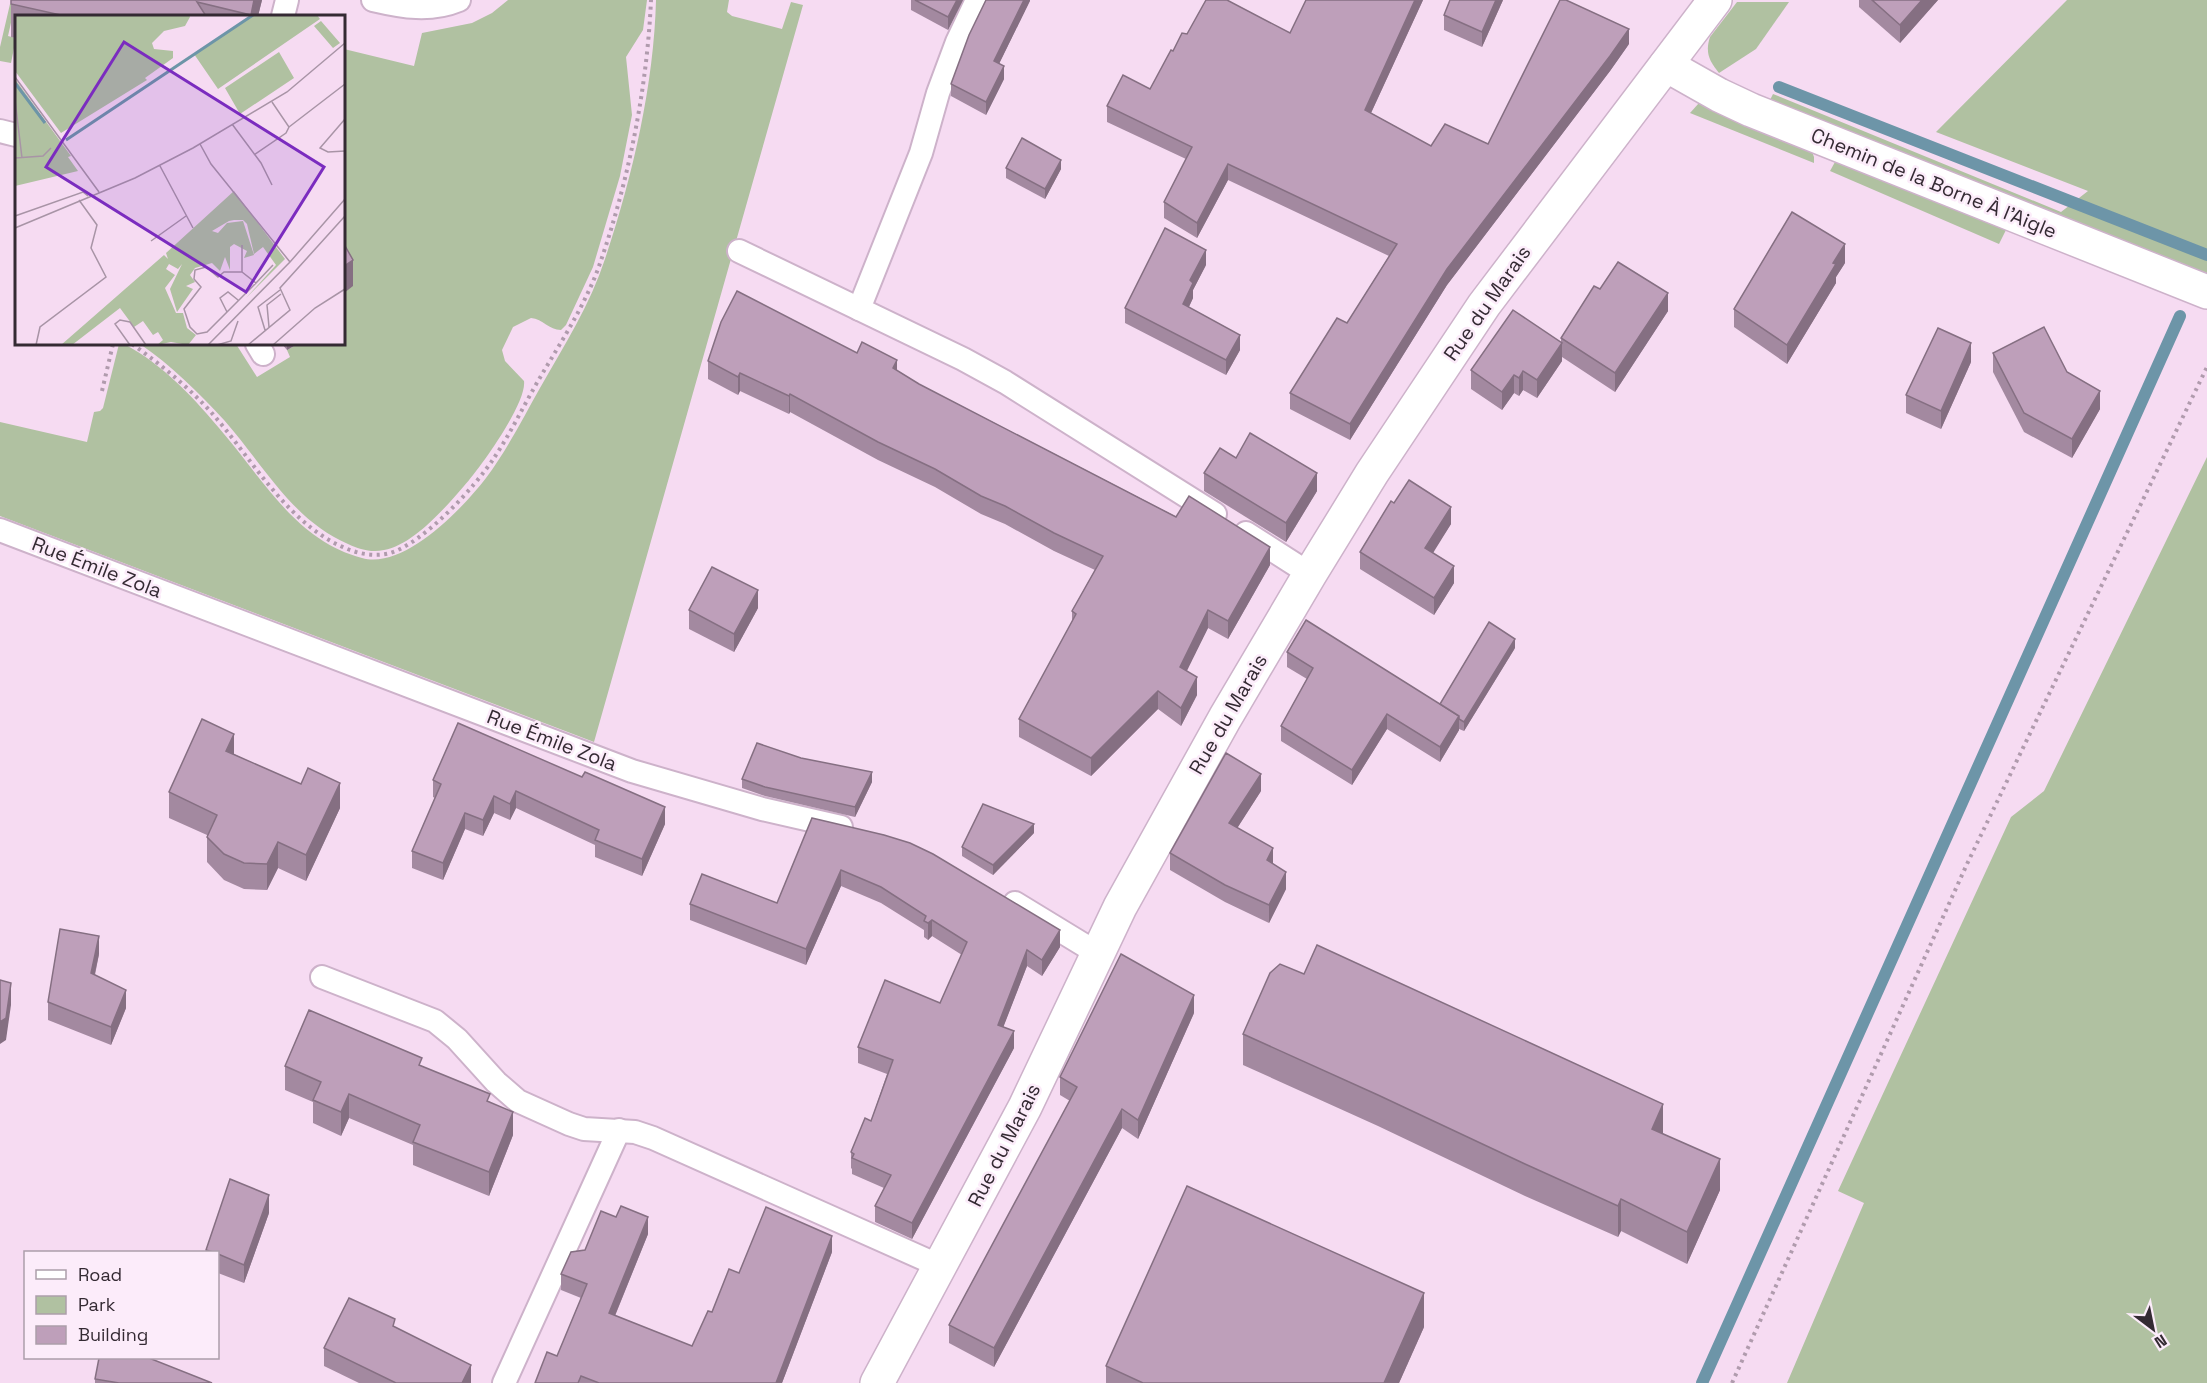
<svg xmlns="http://www.w3.org/2000/svg" width="2207" height="1383" viewBox="0 0 2207 1383" font-family="'Space Grotesk',sans-serif">
<style>
.green{fill:#b0c1a1}
.lines{fill:none;stroke-linecap:round;stroke-linejoin:round}
.stream{stroke:#6d95a8;stroke-width:12}
.service-casing{stroke:#cdb2ca;stroke-width:26}
.minor-casing{stroke:#cdb2ca;stroke-width:36}
.path{stroke:#b09bad;stroke-width:4;stroke-dasharray:3 4.5;stroke-linecap:butt}
.service{stroke:#fff;stroke-width:22}
.minor{stroke:#fff;stroke-width:33}
.wall{fill:#a389a0}
.shaded-wall{fill:#856f82}
.building{fill:#be9fba;stroke:#856f82;stroke-width:1.5}
.labels{text-anchor:middle;stroke-width:5;stroke-linejoin:round;paint-order:stroke}
.street-label{font-size:20px;fill:#342a33;stroke:#fcecfa}
.inset-river{fill:none;stroke:#6d95a8;stroke-width:3}
.inset-road{fill:none;stroke:#a894a6;stroke-width:1.5}
.view{fill:#7b2cbf;fill-opacity:0.15;stroke:#7b2cbf;stroke-width:3}
.inset-edge{fill:none;stroke:#342a33;stroke-width:3}
</style>
<rect width="100%" height="100%" fill="#f6dbf2"/>
<!-- green -->
<g class="green">
<path d="M508,0H647L643,30L626,57L632,115L620,176L593,267L566,325L561,330C549,330 543,319 531,318L513,327L502,350L505,361L524,381C527,403 480,468 464,486C445,508 413,545 384,550C371,553 359,549 348,544C292,520 263,464 224,420C198,392 171,365 140,344H236L257,377L290,357L287,350L297,344H344V49L414,66L422,33L472,23L492,13Z"/>
<path d="M656,0H729L727,12L732,16L782,29L791,2L803,5L594,742L0,516V422L87,442L94,412L100,411L103,408L119,344H124C163,364 196,400 224,434C264,481 297,541 362,558C404,570 462,509 486,478C507,450 523,418 540,388C564,346 590,305 605,259C632,179 654,85 656,0Z"/>
<path d="M2067,0H2207V283L1768,104L1773,94L2061,212L2088,191L1936,132Z"/>
<path d="M1737,2H1789L1756,49L1719,73C1709,61 1705,52 1710,37Z"/>
<path d="M10,4L15,5L8,36L16,38L11,63L0,61V47Z"/>
<path d="M1699,103H1702L1811,149L1814,157V163L1690,113Z"/>
<path d="M1838,160L2008,226L1999,244L1830,171L1835,162Z"/>
<path d="M2207,457V1383H1787L1864,1203L1838,1191L2011,817L2044,791Z"/>
</g>
<g class="lines">
<!-- stream -->
<g class="stream">
<path d="M1779,87L2207,255"/>
<path d="M1702,1383L2180,316"/>
</g>
<!-- service casing -->
<g class="service-casing">
<g id="service">
<path d="M373,0C403,7 430,12 459,0"/>
<path d="M283,16L287,0"/>
<path d="M0,131L16,135"/>
<path d="M739,251L963,359L1005,382L1215,514"/>
<path d="M859,309L921,153L938,93L957,42L977,0"/>
<path d="M257,344L263,354"/>
<path d="M0,530L632,771L762,809L841,827"/>
<path d="M1246,533L1310,574"/>
<path d="M1015,903L1097,953"/>
<path d="M322,977L435,1021L457,1039L496,1082L518,1101L569,1124L584,1129L635,1132L653,1138L940,1266"/>
<path d="M504,1383L619,1130"/>
</g>
</g>
<!-- minor casing -->
<g class="minor-casing">
<g id="minor">
<path d="M1666,65L1719,95L1751,110L2207,292"/>
<path d="M877,1383L1025,1107L1120,907L1225,718L1310,574L1372,473L1484,305L1715,0"/>
</g>
</g>
<!-- path -->
<g class="path">
<path d="M132,344C160,364 186,385 210,411C253,459 291,532 356,552C367,555 379,556 390,553C424,543 475,487 494,458C510,434 523,407 538,381C559,345 583,309 598,269C628,184 647,90 651,0"/>
<path d="M102,391L113,344"/>
<path d="M1732,1383L1967,864L2207,367"/>
</g>
<!-- service -->
<use href="#service" class="service"/>
<!-- minor -->
<use href="#minor" class="minor"/>
</g>
<!-- wall -->
<g class="wall">
<path d="M11,0H262L258,16H16V38L11,37Z"/>
<path d="M911,0H963L948,30L911,10Z"/>
<path d="M1030,0L999,64L1004,79L986,115L951,96V84Z"/>
<path d="M1423,0L1371,113L1431,146L1488,144L1629,44L1610,71L1447,285L1350,440L1290,409V393L1347,323L1389,256L1228,180L1197,238L1164,218V202L1186,159L1107,122V106L1150,89L1173,51L1187,34L1290,33Z"/>
<path d="M1503,0L1482,47L1444,30V15Z"/>
<path d="M1859,0H1938L1900,43L1859,7Z"/>
<path d="M1006,168L1061,169L1045,199L1006,178Z"/>
<path d="M1845,263L1836,277V283L1787,364L1734,327V309Z"/>
<path d="M1206,265L1193,290V298L1189,307L1240,350L1226,375L1125,323V308Z"/>
<path d="M1600,289L1668,311L1615,392L1562,357V361L1537,398L1523,390L1519,396L1514,393L1502,410L1471,389V370L1561,342V338Z"/>
<path d="M282,344H297L287,350Z"/>
<path d="M857,353L897,371L919,384L1270,565L1228,639L1208,628L1186,671L1197,695L1181,726L1158,709L1091,776L1019,737V719L1072,622V611L1095,570L1054,551L1005,524L981,514L935,487L878,460L790,412L789,414L740,391L738,395L708,379V361Z"/>
<path d="M1993,353L2067,372L2100,409L2072,458L2024,432L1993,372Z"/>
<path d="M1971,362L1941,429L1906,413V395Z"/>
<path d="M1236,458L1317,491L1286,542L1204,491V473Z"/>
<path d="M1394,503L1451,524L1432,553L1454,583L1434,615L1360,569V552Z"/>
<path d="M758,608L734,652L689,629V610Z"/>
<path d="M1515,648L1464,731L1459,729V730L1440,762L1387,729L1352,785L1281,741V726L1307,679L1287,667V652L1440,704Z"/>
<path d="M458,723L665,824L642,876L595,857V845L516,808L510,820L494,813L483,836L465,829L443,880L412,868V851L435,798L433,797V780Z"/>
<path d="M234,754L340,808L306,881L278,868L267,890L244,889L224,880L207,862V835L169,818V792Z"/>
<path d="M801,758L872,782L855,817L765,796L742,788V779Z"/>
<path d="M1261,791L1237,828L1273,864L1286,889L1269,923L1225,902L1170,870V853Z"/>
<path d="M812,818L1060,947L1042,976L1027,966L1003,1027L1014,1048L912,1239L875,1222V1206L884,1188L852,1174V1169L851,1168V1152L871,1121L887,1074L858,1063V1047L940,1003L962,955L932,936L928,940L924,937V930L881,903L841,886L806,965L690,920V904L777,903Z"/>
<path d="M1034,833L993,875L962,856V847Z"/>
<path d="M99,954L95,975L126,1008L111,1045L48,1020V1002Z"/>
<path d="M1194,1013L1138,1139L1122,1128L994,1367L949,1343V1325L1070,1101L1060,1095V1077Z"/>
<path d="M1243,1034L1663,1134L1720,1190L1687,1264L1621,1231L1618,1237L1525,1196L1378,1126L1243,1065Z"/>
<path d="M285,1066L422,1067L490,1102L513,1135L489,1196L413,1165V1145L349,1118L341,1136L313,1123V1102L285,1090Z"/>
<path d="M269,1213L244,1283L218,1273V1252H206V1250Z"/>
<path d="M648,1234L615,1316L692,1346L712,1312L739,1273L832,1252L782,1383H535L557,1356L581,1298L561,1290V1274L585,1250Z"/>
<path d="M395,1327L471,1383H359L324,1366V1348Z"/>
<path d="M1424,1327L1399,1383H1106V1366Z"/>
<path d="M95,1379L212,1383H95Z"/>
</g>
<!-- shaded-wall -->
<g class="shaded-wall">
<path d="M254,0H262L258,16H251Z"/>
<path d="M957,0H963L948,30V17Z"/>
<path d="M1024,0H1030V1L994,74V61Z"/>
<path d="M1415,0H1423L1365,126V110Z"/>
<path d="M1496,0H1503L1482,47V32Z"/>
<path d="M1922,0H1938L1900,43V25Z"/>
<path d="M1629,29V44L1610,71L1447,285L1350,440V424L1447,269Z"/>
<path d="M1004,66V79L986,115V102Z"/>
<path d="M1061,160V169L1045,199V189Z"/>
<path d="M1228,164V180L1197,238V223Z"/>
<path d="M1845,244V263L1836,277V283L1787,364V345L1833,263Z"/>
<path d="M1206,250V265L1193,290V298L1183,319V304L1190,280Z"/>
<path d="M353,260V286L344,293V266Z"/>
<path d="M1668,293V311L1615,392V373Z"/>
<path d="M1240,335V350L1226,375V360Z"/>
<path d="M1562,343V361L1537,398V380Z"/>
<path d="M1971,343V362L1941,429V411Z"/>
<path d="M287,344H297L287,350Z"/>
<path d="M897,360V377L893,368Z"/>
<path d="M1523,371V390L1519,396V378Z"/>
<path d="M740,373V391L738,395V377Z"/>
<path d="M1514,375V393L1502,410V392Z"/>
<path d="M2100,391V409L2072,458V439Z"/>
<path d="M790,394V412L789,414V396Z"/>
<path d="M1317,473V491L1286,542V523Z"/>
<path d="M1451,507V524L1425,566V548Z"/>
<path d="M1270,547V565L1228,639V621Z"/>
<path d="M1454,566V583L1434,615V598Z"/>
<path d="M758,590V608L734,652V634Z"/>
<path d="M1208,610V628L1180,685V667Z"/>
<path d="M1515,639V648L1464,731V722Z"/>
<path d="M1197,677V695L1181,726V708Z"/>
<path d="M1158,691V709L1091,776V758Z"/>
<path d="M1387,714V729L1352,785V770Z"/>
<path d="M1459,716V730L1440,762V747Z"/>
<path d="M234,734V759L226,751Z"/>
<path d="M872,772V782L855,817V807Z"/>
<path d="M1261,774V791L1229,841V823Z"/>
<path d="M340,783V808L306,881V855Z"/>
<path d="M516,791V808L510,820V804Z"/>
<path d="M494,796V813L483,836V820Z"/>
<path d="M665,807V824L642,876V859Z"/>
<path d="M465,813V829L443,880V863Z"/>
<path d="M1034,824V833L993,875V865Z"/>
<path d="M278,842V868L267,890V864Z"/>
<path d="M1273,848V866L1267,860Z"/>
<path d="M841,870V886L806,965V949Z"/>
<path d="M1286,872V889L1269,923V905Z"/>
<path d="M932,920V936L928,940V923Z"/>
<path d="M1060,930V947L1042,976V960Z"/>
<path d="M99,936V954L91,991V973Z"/>
<path d="M1027,950V966L998,1041V1025Z"/>
<path d="M11,983V1005L6,1040L0,1044V1022Z"/>
<path d="M126,990V1008L111,1045V1027Z"/>
<path d="M1194,995V1013L1138,1139V1120Z"/>
<path d="M1014,1031V1048L912,1239V1223Z"/>
<path d="M349,1094V1118L341,1136V1112Z"/>
<path d="M1663,1104V1135L1652,1129Z"/>
<path d="M1122,1109V1128L994,1367V1348Z"/>
<path d="M513,1112V1135L489,1196V1172Z"/>
<path d="M1720,1159V1190L1687,1264V1232Z"/>
<path d="M269,1195V1213L244,1283V1265Z"/>
<path d="M1621,1199V1231L1618,1237V1206Z"/>
<path d="M648,1217V1234L609,1330V1313Z"/>
<path d="M832,1236V1252L782,1383H776Z"/>
<path d="M1424,1293V1327L1399,1383H1384Z"/>
<path d="M471,1365V1383H462Z"/>
</g>
<!-- building -->
<g class="building">
<path d="M11,0H254L251,15L197,2L206,16H65L11,4Z"/>
<path d="M915,0H957L948,17Z"/>
<path d="M986,0H1024L994,61L1004,66L986,102L951,84L969,35Z"/>
<path d="M1206,0H1227L1290,33L1306,0H1415L1365,110L1431,146L1445,124L1488,144L1560,0H1566L1629,29L1610,56L1447,269L1350,424L1290,393L1337,318L1347,323L1397,244L1228,164L1197,223L1164,202L1192,147L1107,106L1123,75L1150,89L1171,50L1173,51L1182,33L1187,34Z"/>
<path d="M1450,0H1496L1482,32L1444,15Z"/>
<path d="M1872,0H1922L1900,25Z"/>
<path d="M1022,138L1061,160L1045,189L1006,168Z"/>
<path d="M1792,212L1845,244L1833,263L1836,264L1787,345L1734,309Z"/>
<path d="M1165,228L1206,250L1190,280L1193,283L1183,304L1240,335L1226,360L1125,308Z"/>
<path d="M344,244L353,260L344,266Z"/>
<path d="M1618,262L1668,293L1615,373L1561,338L1594,286L1600,289Z"/>
<path d="M737,291L857,353L862,342L897,360L893,368L919,384L1176,517L1189,496L1270,547L1228,621L1208,610L1180,667L1197,677L1181,708L1158,691L1091,758L1019,719L1076,614L1072,611L1103,556L1054,533L1005,506L981,496L935,469L878,442L790,394L789,396L740,373L738,377L708,361L721,322Z"/>
<path d="M1513,310L1562,343L1537,380L1523,371L1519,378L1514,375L1502,392L1471,370Z"/>
<path d="M2044,327L2067,372L2100,391L2072,439L2024,413L1993,353Z"/>
<path d="M1938,328L1971,343L1941,411L1906,395Z"/>
<path d="M1250,433L1317,473L1286,523L1204,473L1220,448L1236,458Z"/>
<path d="M1409,480L1451,507L1425,548L1454,566L1434,598L1360,552L1391,501L1394,503Z"/>
<path d="M712,567L758,590L734,634L689,610Z"/>
<path d="M1306,620L1459,716L1440,747L1387,714L1352,770L1281,726L1313,668L1287,652Z"/>
<path d="M1489,622L1515,639L1464,722L1459,719V716L1440,704Z"/>
<path d="M202,719L234,734L226,751L301,784L308,768L340,783L306,855L278,842L267,864L244,863L224,854L207,837L217,815L169,792Z"/>
<path d="M458,723L582,777L585,772L665,807L642,859L595,840L599,830L516,791L510,804L494,796L483,820L465,813L443,863L412,851L441,784L433,780Z"/>
<path d="M757,743L801,758L872,772L855,807L765,787L742,779Z"/>
<path d="M1226,753L1261,774L1229,823L1273,848L1267,860L1286,872L1269,905L1225,885L1170,853Z"/>
<path d="M983,804L1034,824L993,865L962,847Z"/>
<path d="M812,818L884,835L910,843L933,854L1060,930L1042,960L1027,950L998,1025L1014,1031L912,1223L875,1206L891,1175L852,1158L854,1154L851,1152L865,1118L871,1121L893,1060L858,1047L885,980L940,1003L967,942L932,920L928,923L924,921L926,916L881,887L841,870L806,949L690,904L702,874L777,903Z"/>
<path d="M60,929L99,936L91,973L126,990L111,1027L48,1002Z"/>
<path d="M1317,945L1663,1104L1652,1129L1720,1159L1687,1232L1621,1199L1618,1206L1525,1164L1378,1095L1243,1034L1270,973L1280,964L1304,974Z"/>
<path d="M1121,954L1194,995L1138,1120L1122,1109L994,1348L949,1325L1077,1087L1060,1077Z"/>
<path d="M0,980L11,983L6,1018L0,1022Z"/>
<path d="M309,1010L422,1058L419,1065L490,1094L487,1101L513,1112L489,1172L413,1142L420,1125L349,1094L341,1112L313,1100L321,1082L285,1066Z"/>
<path d="M230,1179L269,1195L244,1265L218,1254V1252H213L206,1250Z"/>
<path d="M1187,1186L1424,1293L1384,1383H1143L1106,1366Z"/>
<path d="M621,1206L648,1217L609,1313L692,1346L708,1311L712,1312L729,1269L739,1273L766,1207L832,1236L776,1383H599L581,1376L578,1383H535L547,1352L557,1356L587,1284L561,1274L571,1252L585,1250L601,1211L616,1217Z"/>
<path d="M349,1298L395,1319L393,1326L471,1365L462,1383H396L324,1348Z"/>
<path d="M99,1358H149L212,1383H119L95,1379Z"/>
</g>
<g class="labels">
<!-- street labels -->
<g class="street-label">
<text transform="translate(1934 183) rotate(22)" y="7">Chemin de la Borne À l'Aigle</text>
<text transform="translate(1487 303) rotate(-55)" y="7">Rue du Marais</text>
<text transform="translate(97 567) rotate(21)" y="7">Rue Émile Zola</text>
<text transform="translate(1228 714) rotate(-60)" y="7">Rue du Marais</text>
<text transform="translate(552 740) rotate(21)" y="7">Rue Émile Zola</text>
<text transform="translate(1004 1145) rotate(-63)" y="7">Rue du Marais</text>
</g>
</g>
<!-- overview -->
<g transform="translate(15 15)">
<rect width="330" height="330" fill="#f6dbf2"/>
<path d="M0,0H174L175,2L170,11L149,16L137,28L139,34L158,36V43L130,63L132,65L46,118L0,56ZM237,0H302L305,4L203,74L179,39ZM306,6L325,28L318,33L299,11ZM264,37L279,63L225,99L210,73ZM0,64L56,141L53,142L63,156L0,171ZM219,176L270,244L231,283L261,250L248,232L239,239L232,209L228,205H219L214,206L197,216L203,218L212,208L228,206L239,240L229,243L232,236L219,229L215,232V255L210,242L205,256L197,248L180,253L169,242L180,253L175,260L180,267L171,271L178,274L162,297L155,274L167,249L163,254L154,249L151,254L160,260L150,273L161,298H168L172,313L181,320L173,330L156,327L142,330L148,325L143,317L138,320L128,306L119,312L105,293L57,330H46L149,240L153,244L151,238Z" fill="#b0c1a1"/>
<path class="inset-river" d="M0,68L30,108M51,125L238,0"/>
<path class="inset-road" d="M0,62L84,177M0,85L7,143M330,104L305,133L313,137L330,136M217,109L246,148L257,170M274,112L330,69M185,129L196,149L275,247M239,140L271,118L274,112L257,87M0,143L28,141L36,133M145,151L178,213M0,201L68,177L73,181M0,213L120,163L178,133L272,77L330,28M136,226L171,201M227,230V257H209L203,262L191,252L180,255L179,264L186,272L169,294L175,312L182,319L192,317L241,268M227,257L241,268L258,250M212,297L205,283L213,277L223,285M254,312L252,290L266,279M250,315L243,292L265,275M21,330L25,312L91,262L76,233L82,210L64,185M115,330L100,309L105,305L115,307L131,330M193,330L275,247L330,184M202,330L216,326L223,306M233,330L275,295L265,273L330,201M258,330L300,293L330,274"/>
<path class="view" d="M109,27L309,152L231,277L31,152Z"/>
<rect width="330" height="330" class="inset-edge"/>
</g>
<!-- legend -->
<rect x="24" y="1251" width="195" height="108" fill="#fcecfa" stroke="#ac9eaa" stroke-width="1.5"/>
<rect x="36" y="1270" width="30" height="9" fill="#ffffff" stroke="#ac9eaa" stroke-width="1.5"/>
<text x="78" y="1281" font-size="18" fill="#342a33">Road</text>
<rect x="36" y="1296" width="30" height="18" fill="#b0c1a1" stroke="#ac9eaa" stroke-width="1.5"/>
<text x="78" y="1311" font-size="18" fill="#342a33">Park</text>
<rect x="36" y="1326" width="30" height="18" fill="#be9fba" stroke="#ac9eaa" stroke-width="1.5"/>
<text x="78" y="1341" font-size="18" fill="#342a33">Building</text>
<!-- north arrow -->
<g transform="translate(2153 1329) rotate(148)" stroke="#fcecfa" stroke-width="4.5" paint-order="stroke">
<path d="M0-4.5L10 22L0 15L-10 22Z" fill="#342a33"/>
<text y="-9" font-size="16" font-weight="bold" text-anchor="middle" fill="#342a33">N</text>
</g>
</svg>
